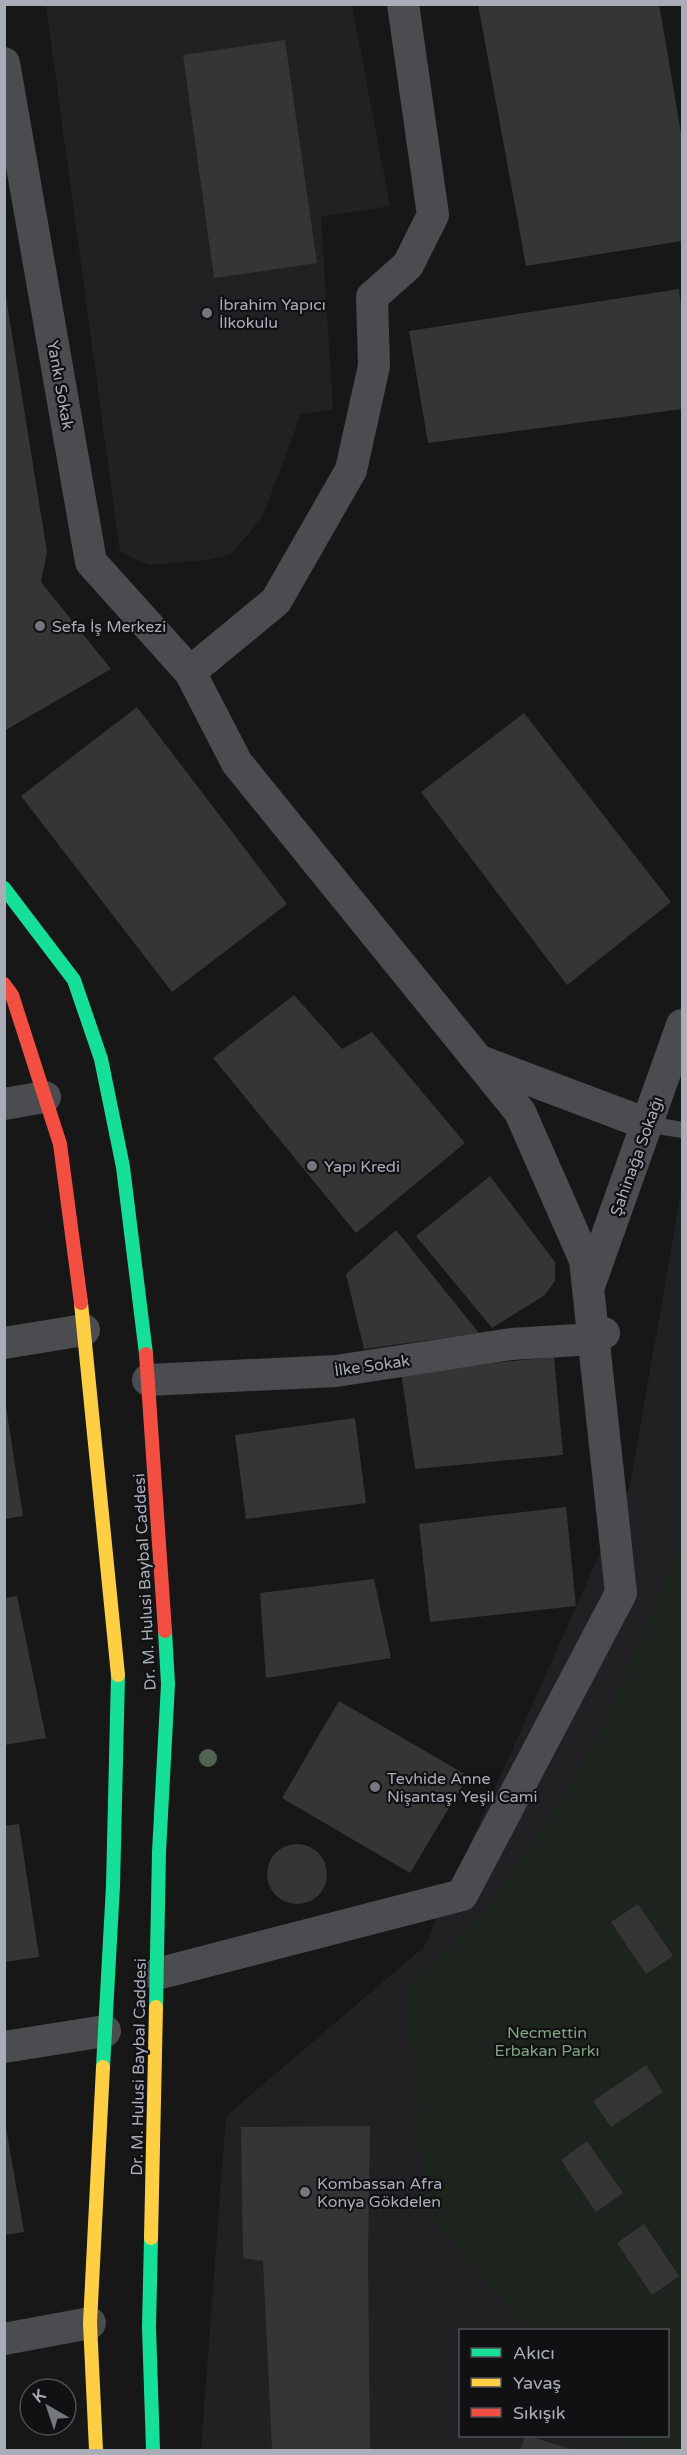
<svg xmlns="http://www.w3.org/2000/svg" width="687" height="2455" viewBox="0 0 687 2455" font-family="'Varela Round',sans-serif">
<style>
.built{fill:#212123;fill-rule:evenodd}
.green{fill:#1d241e}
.building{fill:#353536}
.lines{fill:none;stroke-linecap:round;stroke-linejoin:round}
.lane{stroke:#4b4c50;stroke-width:16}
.street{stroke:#4b4c50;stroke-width:32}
.fast{stroke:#16e098;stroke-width:14}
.slow{stroke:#ffcf43;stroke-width:14}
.jam{stroke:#f24e42;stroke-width:14}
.tree{fill:#506451}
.poi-dot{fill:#757880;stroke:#111113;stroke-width:2}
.labels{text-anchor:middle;stroke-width:4.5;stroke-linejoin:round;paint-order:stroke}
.poi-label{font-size:16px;fill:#a8adb8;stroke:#111113;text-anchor:start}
.street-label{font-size:16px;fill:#a8adb8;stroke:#111113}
.park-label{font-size:16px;fill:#7fa381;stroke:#111113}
</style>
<rect width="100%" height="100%" fill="#171717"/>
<!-- built -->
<g class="built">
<path d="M46,5H352L390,206L321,217L333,409L301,414L262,518L230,555L208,560L149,565L120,552Z"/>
<path d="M682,1186V2450H201L226,2116L424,1947L630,1486ZM460,2330H668V2436H460Z"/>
</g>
<!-- green -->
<path class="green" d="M682,1538V2450C662,2450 633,2452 619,2436H668V2330H528L426,2212L405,1987L481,1917L599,1736Z"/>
<!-- building -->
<g class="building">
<path d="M478,4H659L682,139V241L526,266Z"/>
<path d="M285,40L317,263L214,278L183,55Z"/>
<path d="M679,289L682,315V409L428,443L409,331Z"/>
<path d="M6,297L47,552L41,582L111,669L4,731Z"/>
<path d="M137,707L287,904L172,992L21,796Z"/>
<path d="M524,713L671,902L567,985L421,792Z"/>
<path d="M294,995L342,1049L372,1032L465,1143L356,1233L213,1058Z"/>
<path d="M490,1176L555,1262V1281L545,1295L492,1328L416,1236Z"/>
<path d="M396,1230L479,1333L364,1349L346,1274Z"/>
<path d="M554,1357L563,1455L415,1469L401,1372Z"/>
<path d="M4,1394L23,1516L4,1519Z"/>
<path d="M355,1418L366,1503L246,1519L235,1435Z"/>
<path d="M566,1507L576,1606L430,1622L419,1524Z"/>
<path d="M374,1579L391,1658L266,1678L260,1593Z"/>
<path d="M17,1596L46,1738L4,1745V1598Z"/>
<path d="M339,1701L468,1776L410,1873L282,1798Z"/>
<path d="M19,1824L39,1957L4,1962V1826Z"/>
<circle cx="297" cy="1874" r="30"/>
<path d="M638,1904L673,1956L646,1974L611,1922Z"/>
<path d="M646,2065L663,2092L611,2127L593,2101Z"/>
<path d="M4,2116L24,2232L4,2235Z"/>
<path d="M370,2126L368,2257L370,2450H272L263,2261L243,2258L241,2127Z"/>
<path d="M587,2141L623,2193L596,2212L561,2160Z"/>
<path d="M644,2224L679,2276L652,2295L617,2243Z"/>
<path d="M525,2436H529L573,2450H520Z"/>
</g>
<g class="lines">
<!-- lane -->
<path class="lane" d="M647,1124L682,1130"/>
<!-- street -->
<g class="street">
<path d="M4,63L91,562L190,672L237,763L520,1112L585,1260L621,1593L462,1895L157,1974"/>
<path d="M190,672L276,601L351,470L374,366L372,297L408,265L433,215L403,4"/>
<path d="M480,1061L647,1124"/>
<path d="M4,1104L45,1097"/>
<path d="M589,1286L682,1025"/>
<path d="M4,1343L84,1330"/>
<path d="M148,1380L336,1371L511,1344L594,1339L604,1333"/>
<path d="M4,2047L105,2031"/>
<path d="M4,2339L90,2323"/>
</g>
<!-- fast -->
<g class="fast">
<path d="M4,888L74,980L101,1059L123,1167L146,1354"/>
<path d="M156,2007L159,1852L168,1684L165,1631"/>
<path d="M103,2067L113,1886L118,1675"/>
<path d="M151,2238L149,2327L153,2450"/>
</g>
<!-- slow -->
<g class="slow">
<path d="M81,1303L118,1675"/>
<path d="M151,2238L156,2007"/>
<path d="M96,2450L90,2323L103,2067"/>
</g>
<!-- jam -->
<g class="jam">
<path d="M4,984L12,995L60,1144L81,1303"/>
<path d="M146,1354L165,1631"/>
</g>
</g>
<!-- trees -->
<circle class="tree" cx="208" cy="1758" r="9"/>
<!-- markers -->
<g class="poi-dot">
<circle cx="207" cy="313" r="6"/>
<circle cx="40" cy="626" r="6"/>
<circle cx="312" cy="1166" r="6"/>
<circle cx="375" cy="1787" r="6"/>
<circle cx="305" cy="2192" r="6"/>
</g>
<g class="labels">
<!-- poi labels -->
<g class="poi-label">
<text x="219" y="310">İbrahim Yapıcı<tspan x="219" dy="18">İlkokulu</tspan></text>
<text x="52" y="632">Sefa İş Merkezi</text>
<text x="324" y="1172">Yapı Kredi</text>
<text x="387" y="1784">Tevhide Anne<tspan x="387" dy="18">Nişantaşı Yeşil Cami</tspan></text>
<text x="317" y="2189">Kombassan Afra<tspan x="317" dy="18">Konya Gökdelen</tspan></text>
</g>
<!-- street labels -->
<g class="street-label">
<text transform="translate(61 385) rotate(80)" y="6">Yankı Sokak</text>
<text transform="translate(636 1156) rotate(-70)" y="6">Şahinağa Sokağı</text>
<text transform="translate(372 1365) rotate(-8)" y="6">İlke Sokak</text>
<text transform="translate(144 1582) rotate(-93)" y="6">Dr. M. Hulusi Baybal Caddesi</text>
<text transform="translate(138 2067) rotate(-89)" y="6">Dr. M. Hulusi Baybal Caddesi</text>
</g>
<!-- park labels -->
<g class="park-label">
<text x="547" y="2038">Necmettin<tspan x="547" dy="18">Erbakan Parkı</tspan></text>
</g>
</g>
<!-- border -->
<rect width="687" height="2455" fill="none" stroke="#a8adb8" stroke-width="12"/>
<!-- legend -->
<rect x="459" y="2329" width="210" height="108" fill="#111113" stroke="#4d4f55" stroke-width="1.5"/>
<rect x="471" y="2348" width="30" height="9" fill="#16e098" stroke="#4d4f55" stroke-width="1.5"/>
<text x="513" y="2359" font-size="18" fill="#a8adb8">Akıcı</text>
<rect x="471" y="2378" width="30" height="9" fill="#ffcf43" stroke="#4d4f55" stroke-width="1.5"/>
<text x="513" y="2389" font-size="18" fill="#a8adb8">Yavaş</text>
<rect x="471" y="2408" width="30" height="9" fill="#f24e42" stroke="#4d4f55" stroke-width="1.5"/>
<text x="513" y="2419" font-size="18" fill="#a8adb8">Sıkışık</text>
<!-- north arrow -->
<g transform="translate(48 2407) rotate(321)"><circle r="28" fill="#111113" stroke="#4d4f55" stroke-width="1.5"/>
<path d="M0-4.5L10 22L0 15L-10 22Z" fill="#757880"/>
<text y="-9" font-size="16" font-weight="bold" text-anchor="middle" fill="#a8adb8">K</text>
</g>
</svg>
